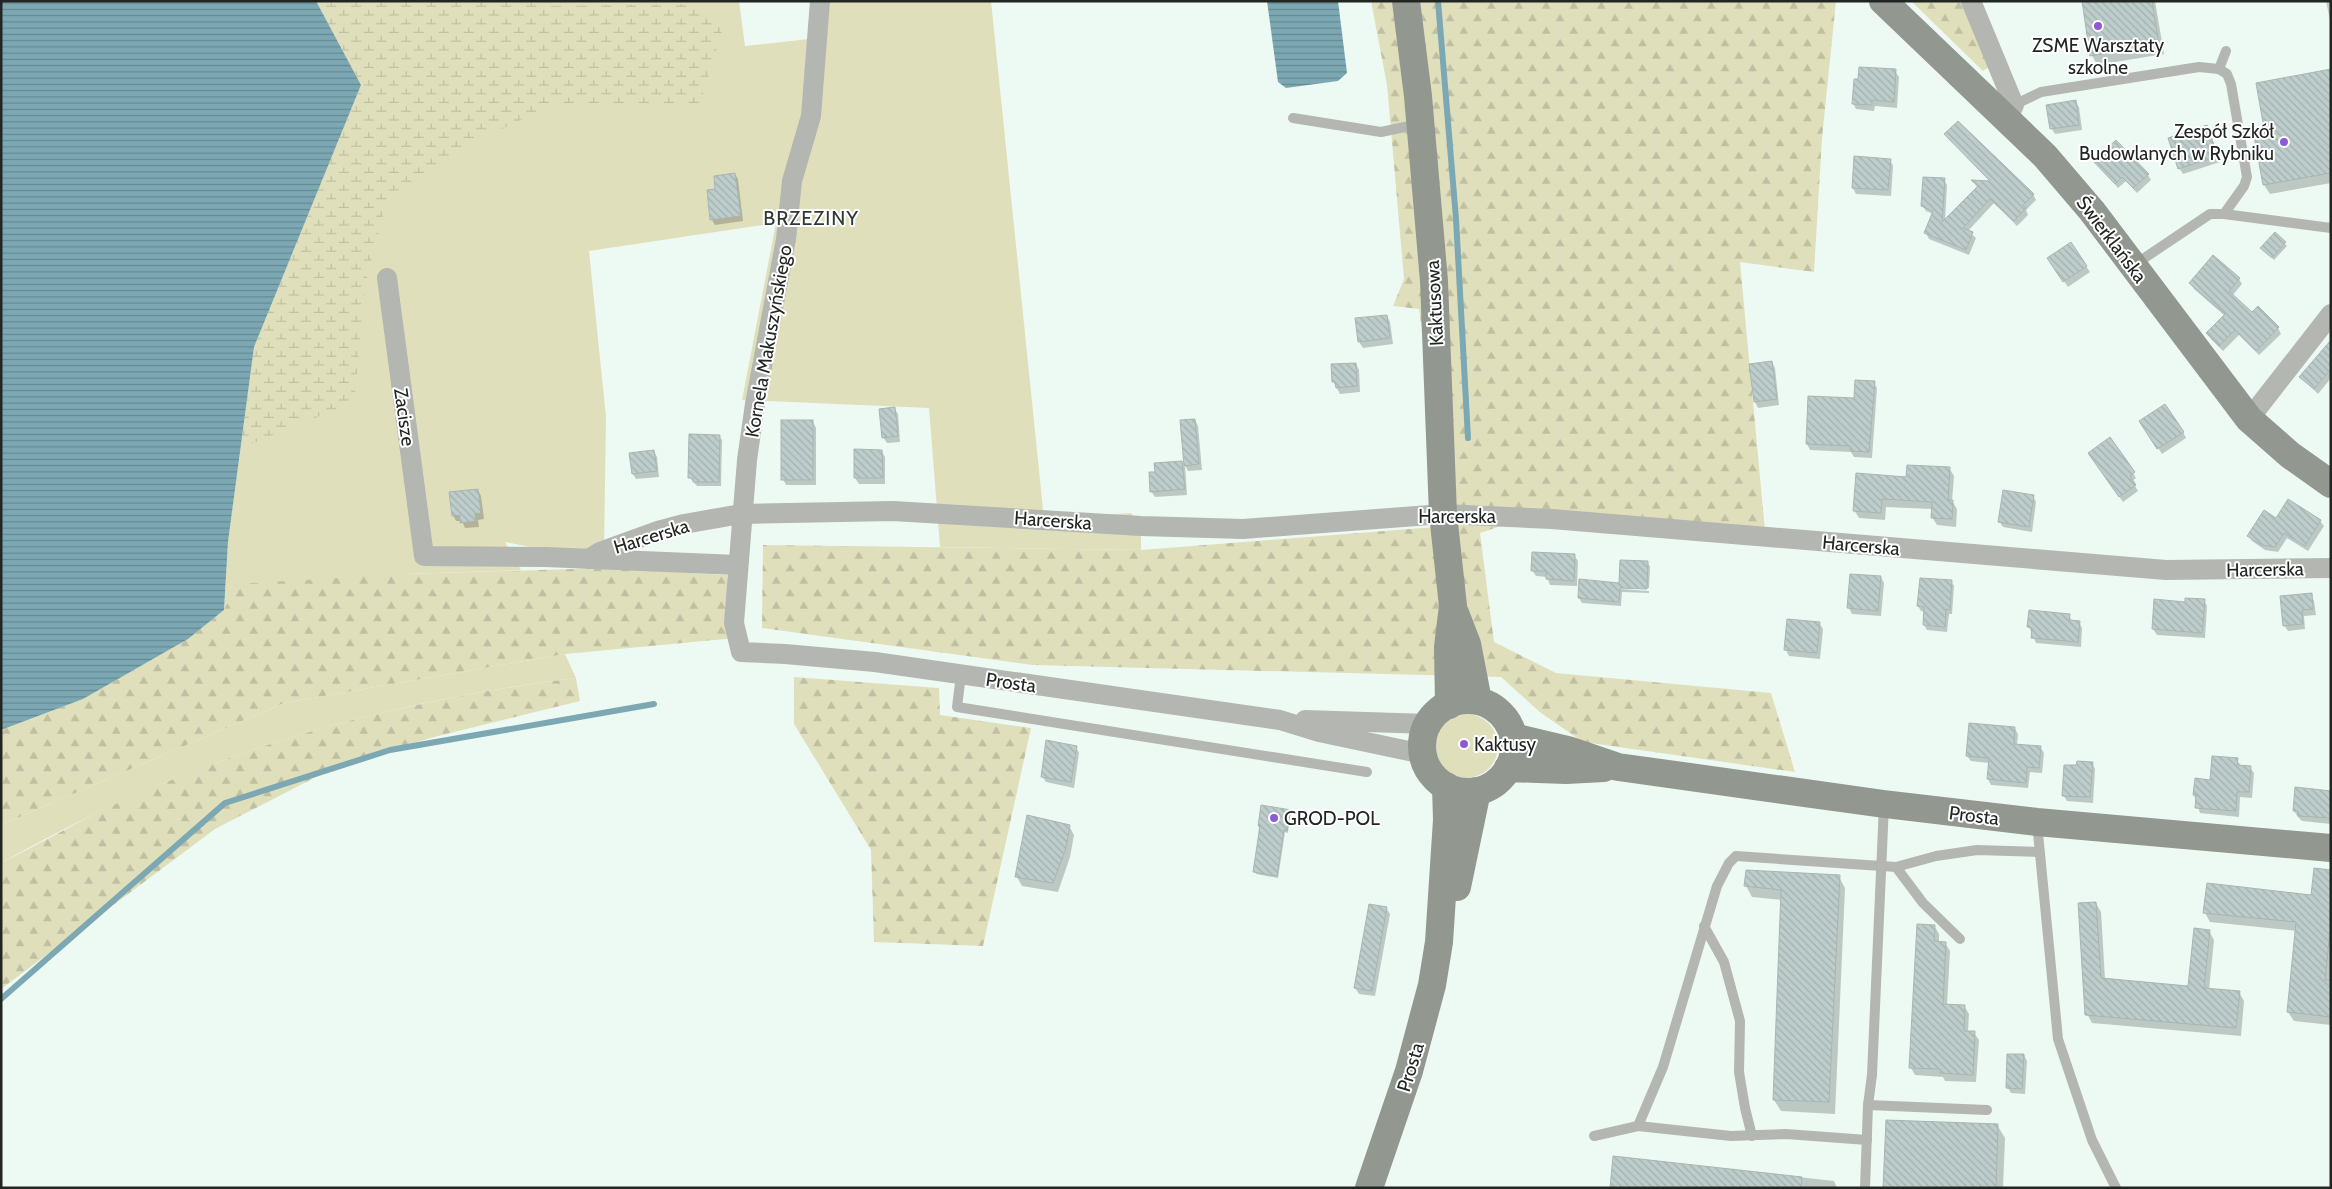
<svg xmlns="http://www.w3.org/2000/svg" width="2332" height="1189" viewBox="0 0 2332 1189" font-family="Cabin,sans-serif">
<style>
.green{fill:#e0dfbc}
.forest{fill:url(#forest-firs)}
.wetland{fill:url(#wetland-marsh)}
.water{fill:url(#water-rules)}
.shadow{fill:#0003}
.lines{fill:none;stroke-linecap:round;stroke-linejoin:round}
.stream{stroke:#7ca8b4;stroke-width:6}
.building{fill:url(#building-back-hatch);stroke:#a7b6b4}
.lane{stroke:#b3b6b1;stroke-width:10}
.street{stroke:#b3b6b1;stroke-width:20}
.secondary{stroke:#929790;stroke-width:28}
.poi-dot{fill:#8c5bd4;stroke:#fff;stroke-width:2}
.labels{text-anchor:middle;stroke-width:4;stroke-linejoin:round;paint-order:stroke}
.poi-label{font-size:19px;fill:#212623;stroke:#fff;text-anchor:start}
.street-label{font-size:19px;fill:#212623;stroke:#fff}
.neighbourhood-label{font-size:20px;letter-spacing:1px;fill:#2f3934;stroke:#fff}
</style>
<defs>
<pattern id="forest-firs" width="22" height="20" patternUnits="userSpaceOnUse" patternTransform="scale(1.25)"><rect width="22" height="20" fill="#e0dfbc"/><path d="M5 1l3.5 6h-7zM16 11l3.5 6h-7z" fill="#c0bfa1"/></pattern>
<pattern id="wetland-marsh" width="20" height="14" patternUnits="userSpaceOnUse" patternTransform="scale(1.25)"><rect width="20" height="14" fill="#e0dfbc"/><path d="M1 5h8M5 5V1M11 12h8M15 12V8" fill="none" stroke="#c0bfa1"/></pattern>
<pattern id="water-rules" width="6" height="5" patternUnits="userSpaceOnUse" patternTransform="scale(1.25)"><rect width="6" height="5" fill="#7ca8b4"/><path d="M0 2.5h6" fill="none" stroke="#658992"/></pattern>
<pattern id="building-back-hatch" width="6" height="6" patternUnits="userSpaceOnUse" patternTransform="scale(1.25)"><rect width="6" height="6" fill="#bdcdcb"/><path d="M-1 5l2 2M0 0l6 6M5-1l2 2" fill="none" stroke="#a2b0ae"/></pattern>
</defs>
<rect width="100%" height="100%" fill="#edfaf3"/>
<!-- green -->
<g class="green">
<path d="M316,1H739L745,46L809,39L813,1H991L1044,519L1131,513L1141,526V550L940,547L929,408L742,400L776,223L589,251L606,417L604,553L589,559L505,542L521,570L405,574L224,610L228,542L254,347L361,85Z"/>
<path d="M565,654L576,678C370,703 182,760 1,863V825L284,703Z"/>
<circle cx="1466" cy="746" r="32"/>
</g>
<!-- forest -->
<g class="forest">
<path d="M1371,1H1836L1822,138L1814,272L1740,262L1765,531L1533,515L1480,533L1494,642L1556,673L1771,693L1795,772L1583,742L1541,713L1501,677L1033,665L762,628L763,545L1141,550L1448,526L1419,309L1393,306L1404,279L1387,85Z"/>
<path d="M1911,1H1963L1989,67L1983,71Z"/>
<path d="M604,568L727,575L736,638L565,654L284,703L1,825V730L83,699L188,639L224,610L237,584L405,574Z"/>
<path d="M794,677L939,688L940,715L1031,728L983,946L874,942L871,850L794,724Z"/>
<path d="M576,678L580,701L438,736L341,764L215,829L1,989V863L9,859C50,838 90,815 131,797C274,734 422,697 576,678Z"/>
</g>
<!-- wetland -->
<path class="wetland" d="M316,1H532L549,6L687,4L725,21L700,105H554L456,150L386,205L366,281L354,402L241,448L254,347L361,85Z"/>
<!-- water -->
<g class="water">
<path d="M1,1H316L361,85L254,347L228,542L224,610L188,639L83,699L1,730Z"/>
<path d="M1267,1H1338L1347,73L1338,81L1286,88L1278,82Z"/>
</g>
<!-- shadow -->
<g class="shadow">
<path d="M2083,1H2155L2164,54L2097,65L2092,55Z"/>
<path d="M2326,1H2331V25Z"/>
<path d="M2331,70V183L2270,194L2264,185L2255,137L2266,135Z"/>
<path d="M1895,71L1899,77L1897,108L1875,106L1874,111L1856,109L1853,103Z"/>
<path d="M2075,101L2079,107L2082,130L2055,134L2051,128Z"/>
<path d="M2207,126L2220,162L2183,174L2179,168Z"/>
<path d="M1946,134L2033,194L2036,200L2026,210L2028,215L2017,226L1994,203L1968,231L1976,238L1969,255L1929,239L1926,233L1933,214L1926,211L1922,205L1944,180L1947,185L1945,221L1978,188L1973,181L1991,182Z"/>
<path d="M1855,157L1890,160L1893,166L1891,196L1856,194L1853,188Z"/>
<path d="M2095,161L2148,175L2151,180L2137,193L2126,181L2118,188Z"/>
<path d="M735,174L738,179L743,221L715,225L712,220L717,190Z"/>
<path d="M2275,234L2287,246L2274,260L2262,248Z"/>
<path d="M2052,264L2086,266L2090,272L2068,287Z"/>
<path d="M2239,279L2242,284L2232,296L2252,314L2278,328L2281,334L2259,355L2239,335L2223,351L2211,339L2208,333L2225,316L2194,289L2190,283Z"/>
<path d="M1387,316L1390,322L1393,344L1363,348L1359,342Z"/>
<path d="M2331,341V378L2318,394L2301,377Z"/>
<path d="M1772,362L1775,368L1779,405L1758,408L1755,402L1751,365Z"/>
<path d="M1356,364L1359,370L1360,392L1340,394L1333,381Z"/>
<path d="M1874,383L1877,388L1872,458L1854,457L1851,452L1810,450L1807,444Z"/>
<path d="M894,408L898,414L900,442L887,443L883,437Z"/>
<path d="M1195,420L1198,426L1202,470L1188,471L1185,465L1187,495L1155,497L1151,491L1156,473L1182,462L1185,468L1182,421Z"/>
<path d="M813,422L816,428V485H786L783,479Z"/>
<path d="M2144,427L2183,432L2186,438L2162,454Z"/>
<path d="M719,436L722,440L721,486H697L690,478Z"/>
<path d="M654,451L657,457L659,477L636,479L633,474Z"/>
<path d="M881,451L885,457V484H859L855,478Z"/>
<path d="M2093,458L2133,473L2136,478L2132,481L2138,491L2123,502Z"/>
<path d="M1949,468L1954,476L1952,501L1957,509L1956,527L1937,525L1932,517V509L1886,507L1885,520L1859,518L1854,510L1907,478Z"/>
<path d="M478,490L481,496L484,519L478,520L479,527L465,528L462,521H456L453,515Z"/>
<path d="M2033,496L2036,502L2032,532L2003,527L1999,521Z"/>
<path d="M2277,520L2320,521L2324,526L2308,551L2287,538L2278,552L2265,550L2252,541L2249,536Z"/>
<path d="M1574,555L1578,561L1577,586L1550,585L1547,577L1536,576L1532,570Z"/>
<path d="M1648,563L1650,567L1649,588L1621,586V589L1649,591V593L1622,592L1621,606L1582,603L1579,598L1620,584Z"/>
<path d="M1881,577L1884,583L1881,616L1852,614L1849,608Z"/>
<path d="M1951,581L1954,586L1952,614H1949L1947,632L1927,630L1924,625L1925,612L1921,611L1918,606Z"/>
<path d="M2311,595L2314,601L2316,615L2304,616L2305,629L2288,631L2284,625Z"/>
<path d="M2204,600L2207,606L2205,638L2157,635L2153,629Z"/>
<path d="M2069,615L2072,621L2079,622L2082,628L2081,647L2036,643L2029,627Z"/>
<path d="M1819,623L1823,629L1820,659L1789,656L1786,650Z"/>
<path d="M2015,729L2018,734L2017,745L2040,747L2044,753L2042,773L2030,772L2028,788L1991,785L1988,779L1989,763L1971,761L1967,756Z"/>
<path d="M1076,747L1079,753L1074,788L1046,782L1042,776Z"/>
<path d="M2237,760L2241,766L2250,767L2254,773L2252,798L2240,797L2239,817L2200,813L2194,795Z"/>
<path d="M2092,763L2095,769L2093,803L2067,801L2063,795L2077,767Z"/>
<path d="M2331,792V824L2302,821L2298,817L2294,811Z"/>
<path d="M1290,811L1288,833L1285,832L1278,878L1256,874L1259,826Z"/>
<path d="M1069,826L1074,835L1070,857L1058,892L1022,886L1017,877Z"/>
<path d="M2331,871V1025L2294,1021L2288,1012L2297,931L2210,922L2205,913L2312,896Z"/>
<path d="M1839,877L1845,888L1835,1114L1781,1111L1774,1100L1782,900L1752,897L1746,886Z"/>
<path d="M2096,903L2101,912L2105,979L2189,988L2209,931L2214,940L2209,990L2239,992L2244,1001L2241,1036L2092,1023L2087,1014Z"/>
<path d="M1386,908L1390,914L1375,996L1359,994L1355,988Z"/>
<path d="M1935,927L1939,934V942L1945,943L1950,951L1947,1005L1964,1006L1969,1014L1968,1032L1974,1033L1979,1040L1976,1082L1945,1081L1943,1077L1915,1075L1911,1068Z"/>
<path d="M2024,1055L2027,1061L2025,1094L2011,1093L2008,1088Z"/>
<path d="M1997,1125L2005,1138L2003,1188H1884Z"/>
<path d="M1615,1157L1834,1181L1837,1188H1611Z"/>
</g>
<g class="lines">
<!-- stream -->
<g class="stream">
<path d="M1438,1L1456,219L1468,438"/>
<path d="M1,999L225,803L390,750L654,704"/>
</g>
</g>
<!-- building -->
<g class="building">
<path d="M2082,1H2152L2159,45L2090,56Z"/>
<path d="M1859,67L1896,69L1894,102L1872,100V105L1852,104L1854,79H1858Z"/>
<path d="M2331,69V173L2263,185L2254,136L2265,134L2256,83Z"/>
<path d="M2076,100L2079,125L2050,129L2046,105Z"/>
<path d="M1958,121L2034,194L2023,205L2026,208L2014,221L1990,199L1963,228L1973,232L1966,250L1924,233L1933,211L1921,206L1923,177L1945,178L1942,222L1978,186L1971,180L1990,181L1944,134Z"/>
<path d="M2207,125L2218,156L2178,169L2168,138Z"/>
<path d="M2116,140L2149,174L2133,188L2122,177L2115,184L2093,161Z"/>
<path d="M1854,156L1891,159L1888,190L1852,188Z"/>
<path d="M735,173L741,216L710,220L707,190L715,189L714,176Z"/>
<path d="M2275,232L2286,242L2272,258L2260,248Z"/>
<path d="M2071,242L2087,266L2063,282L2047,258Z"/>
<path d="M2213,255L2240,278L2229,291L2252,312L2258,306L2279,327L2256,351L2235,330L2219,346L2206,333L2225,314L2189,283Z"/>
<path d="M1387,315L1390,338L1358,342L1355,318Z"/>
<path d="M2331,340V369L2314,389L2299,377Z"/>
<path d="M1772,361L1777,399L1754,402L1749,364Z"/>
<path d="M1356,363L1357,386L1336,388L1335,382H1332L1331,364Z"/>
<path d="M1855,380L1875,381L1869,452L1850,451V446L1806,444L1808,396L1854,398Z"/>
<path d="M2165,404L2184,432L2157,449L2139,421Z"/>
<path d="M895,407L898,436L882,438L879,409Z"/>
<path d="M1195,419L1199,464L1184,466L1180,420Z"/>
<rect x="781" y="420" width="32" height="60"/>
<path d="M689,434L720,435L719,482H693V478H688Z"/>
<path d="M2110,437L2135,472L2130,476L2136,485L2119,497L2088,453Z"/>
<path d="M854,449L882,450L883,478H854Z"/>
<path d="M654,450L657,471L632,474L629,453Z"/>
<path d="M1182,461L1185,489L1150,492L1149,472H1155L1154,463Z"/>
<path d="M1907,465L1950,467L1948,500H1953L1952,519L1931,518L1932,502L1882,499L1881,513L1853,511L1856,473L1906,477Z"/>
<path d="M478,489L481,513L475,514L476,521L460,523V515L452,516L449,492Z"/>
<path d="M2003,490L2034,495L2029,527L1998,522Z"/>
<path d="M2288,499L2321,520L2305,546L2284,533L2275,547L2261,545L2247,536L2264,510L2276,518Z"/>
<path d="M1532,552L1575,554L1574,581L1546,579V571H1531Z"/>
<path d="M1620,560L1648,561L1647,589L1620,588L1619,602L1578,598L1579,579L1619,583Z"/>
<path d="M1850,574L1881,576L1878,611L1847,608Z"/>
<path d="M1920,578L1952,580L1950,610L1946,609L1945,627L1923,625L1924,607L1917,606Z"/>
<path d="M2312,593L2313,609L2302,610L2303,624L2283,626L2280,596Z"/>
<path d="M2185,598L2205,599L2202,633L2152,629L2154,599L2185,602Z"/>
<path d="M2029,610L2070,614L2069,620L2080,621L2078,642L2031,638L2032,628L2027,627Z"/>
<path d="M1787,619L1820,622L1817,653L1784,650Z"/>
<path d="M1969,723L2015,727L2014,744L2041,746L2039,768L2027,767L2026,783L1987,779L1989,758L1966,756Z"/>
<path d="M1046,740L1077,746L1071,782L1041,777Z"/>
<path d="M2212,756L2238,758L2237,765L2251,766L2249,792H2237L2236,811L2195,808L2196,795H2193L2195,778L2210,780Z"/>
<path d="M2077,761L2093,762L2090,797L2062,796L2064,765H2076Z"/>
<path d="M2295,787L2331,791V818L2298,816V811H2293Z"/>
<path d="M1261,805L1291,810L1287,831L1284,830L1277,876L1253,872L1260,826H1258Z"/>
<path d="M1027,815L1070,825L1066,848L1053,883L1015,877Z"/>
<path d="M2314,868L2331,870V921L2325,980H2331V1017L2287,1012L2296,922L2203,913L2207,883L2311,895Z"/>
<path d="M1746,870L1840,875L1829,1102L1773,1100L1781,890L1744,886Z"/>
<path d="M2096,902L2101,978L2188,986L2194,928L2210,930L2204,988L2240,991L2236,1028L2085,1015L2078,903Z"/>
<path d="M1369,904L1387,907L1372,991L1354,988Z"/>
<path d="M1917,924L1935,925L1934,941L1946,942L1943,1004L1965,1005L1964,1031H1975L1973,1075L1940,1073V1069L1909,1068Z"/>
<path d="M2007,1054H2024L2022,1089L2006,1088Z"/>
<path d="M1886,1120L1998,1124L1996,1188H1883Z"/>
<path d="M1613,1156L1802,1177L1801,1188H1610Z"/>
</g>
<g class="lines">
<!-- lane -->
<g class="lane">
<path d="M2219,69L2227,74L2231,84L2247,177L2244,186L2224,214"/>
<path d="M2014,105L2041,92L2199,67L2219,69L2226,51"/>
<path d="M1293,118L1381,132L1419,124"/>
<path d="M2134,265L2210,214H2224L2331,228"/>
<path d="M961,675L957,707L1367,772"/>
<path d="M2037,823L2058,1039L2092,1140L2116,1188"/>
<path d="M1896,867L1923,903L1960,939"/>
<path d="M1704,926L1724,962L1740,1021L1739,1072L1745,1108L1752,1136"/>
<path d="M1868,1105L1987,1110"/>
<path d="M1638,1126L1663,1067L1717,886L1729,863L1736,856L1896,867L1936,856L1977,850L2039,852"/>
<path d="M1594,1136L1638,1126L1731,1136L1786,1134L1867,1140"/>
<path d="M1865,1188L1868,1105L1872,1075L1884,805"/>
</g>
<!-- street -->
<g class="street">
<path d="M820,1L811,116L792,181L786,239L755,404L747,460L734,623L741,652L785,654L875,662L1280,720L1319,732L1423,754"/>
<path d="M1971,1L2014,105L2007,119"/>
<path d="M387,278L424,556L545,557L738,565"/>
<path d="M2249,419L2331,314"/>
<path d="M589,559L600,552L658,531L684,524L741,514L893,511L1141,526L1243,529L1443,514L1552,519L2166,570L2331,568"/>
<path d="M1305,720L1428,724"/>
</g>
<!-- secondary -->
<g class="secondary">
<path d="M1406,1L1418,96L1434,281L1443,514L1453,606L1448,647L1449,705"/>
<path d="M1883,1L2045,156L2092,211L2249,419L2290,455L2331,484"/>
<path d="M1455,613L1467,644L1478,701"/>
<circle cx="1468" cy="746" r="46"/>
<path d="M1513,737L1568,750L1618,767L1884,804L2037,822L2331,848"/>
<path d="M1508,768L1566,770L1604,768"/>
<path d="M1457,887L1477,791"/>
<path d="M1369,1188L1409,1071L1432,985L1439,942L1447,820L1446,786"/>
</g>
</g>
<!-- markers -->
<g class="poi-dot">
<circle cx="2098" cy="26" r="5"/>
<circle cx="2284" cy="142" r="5"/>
<circle cx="1464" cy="744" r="5"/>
<circle cx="1274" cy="818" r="5"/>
</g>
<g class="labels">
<!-- poi labels -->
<g class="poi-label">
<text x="2098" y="52" text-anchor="middle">ZSME Warsztaty<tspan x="2098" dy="22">szkolne</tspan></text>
<text x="2274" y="138" text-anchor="end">Zespół Szkół<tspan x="2274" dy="22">Budowlanych w Rybniku</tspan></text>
<text x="1474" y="751">Kaktusy</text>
<text x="1284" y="825">GROD-POL</text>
</g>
<!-- street labels -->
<g class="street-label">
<text transform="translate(2112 239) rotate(53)" y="7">Świerklańska</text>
<text transform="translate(1434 303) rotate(-93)" y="7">Kaktusowa</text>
<text transform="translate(768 341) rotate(-80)" y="7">Kornela Makuszyńskiego</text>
<text transform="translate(405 417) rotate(82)" y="7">Zacisze</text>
<text x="1457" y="523">Harcerska</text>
<text transform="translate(1053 520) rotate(4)" y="7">Harcerska</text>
<text transform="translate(651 536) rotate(-17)" y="7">Harcerska</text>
<text transform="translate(1861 545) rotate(5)" y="7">Harcerska</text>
<text transform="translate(2265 569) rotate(-1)" y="7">Harcerska</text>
<text transform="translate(1011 682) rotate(8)" y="7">Prosta</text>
<text transform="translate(1974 815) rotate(7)" y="7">Prosta</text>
<text transform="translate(1410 1067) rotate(-73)" y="7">Prosta</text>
</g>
<!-- neighbourhood labels -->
<g class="neighbourhood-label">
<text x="811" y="225">BRZEZINY</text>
</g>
</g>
<!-- border -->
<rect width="2332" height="1189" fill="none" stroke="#212623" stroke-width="5"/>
</svg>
